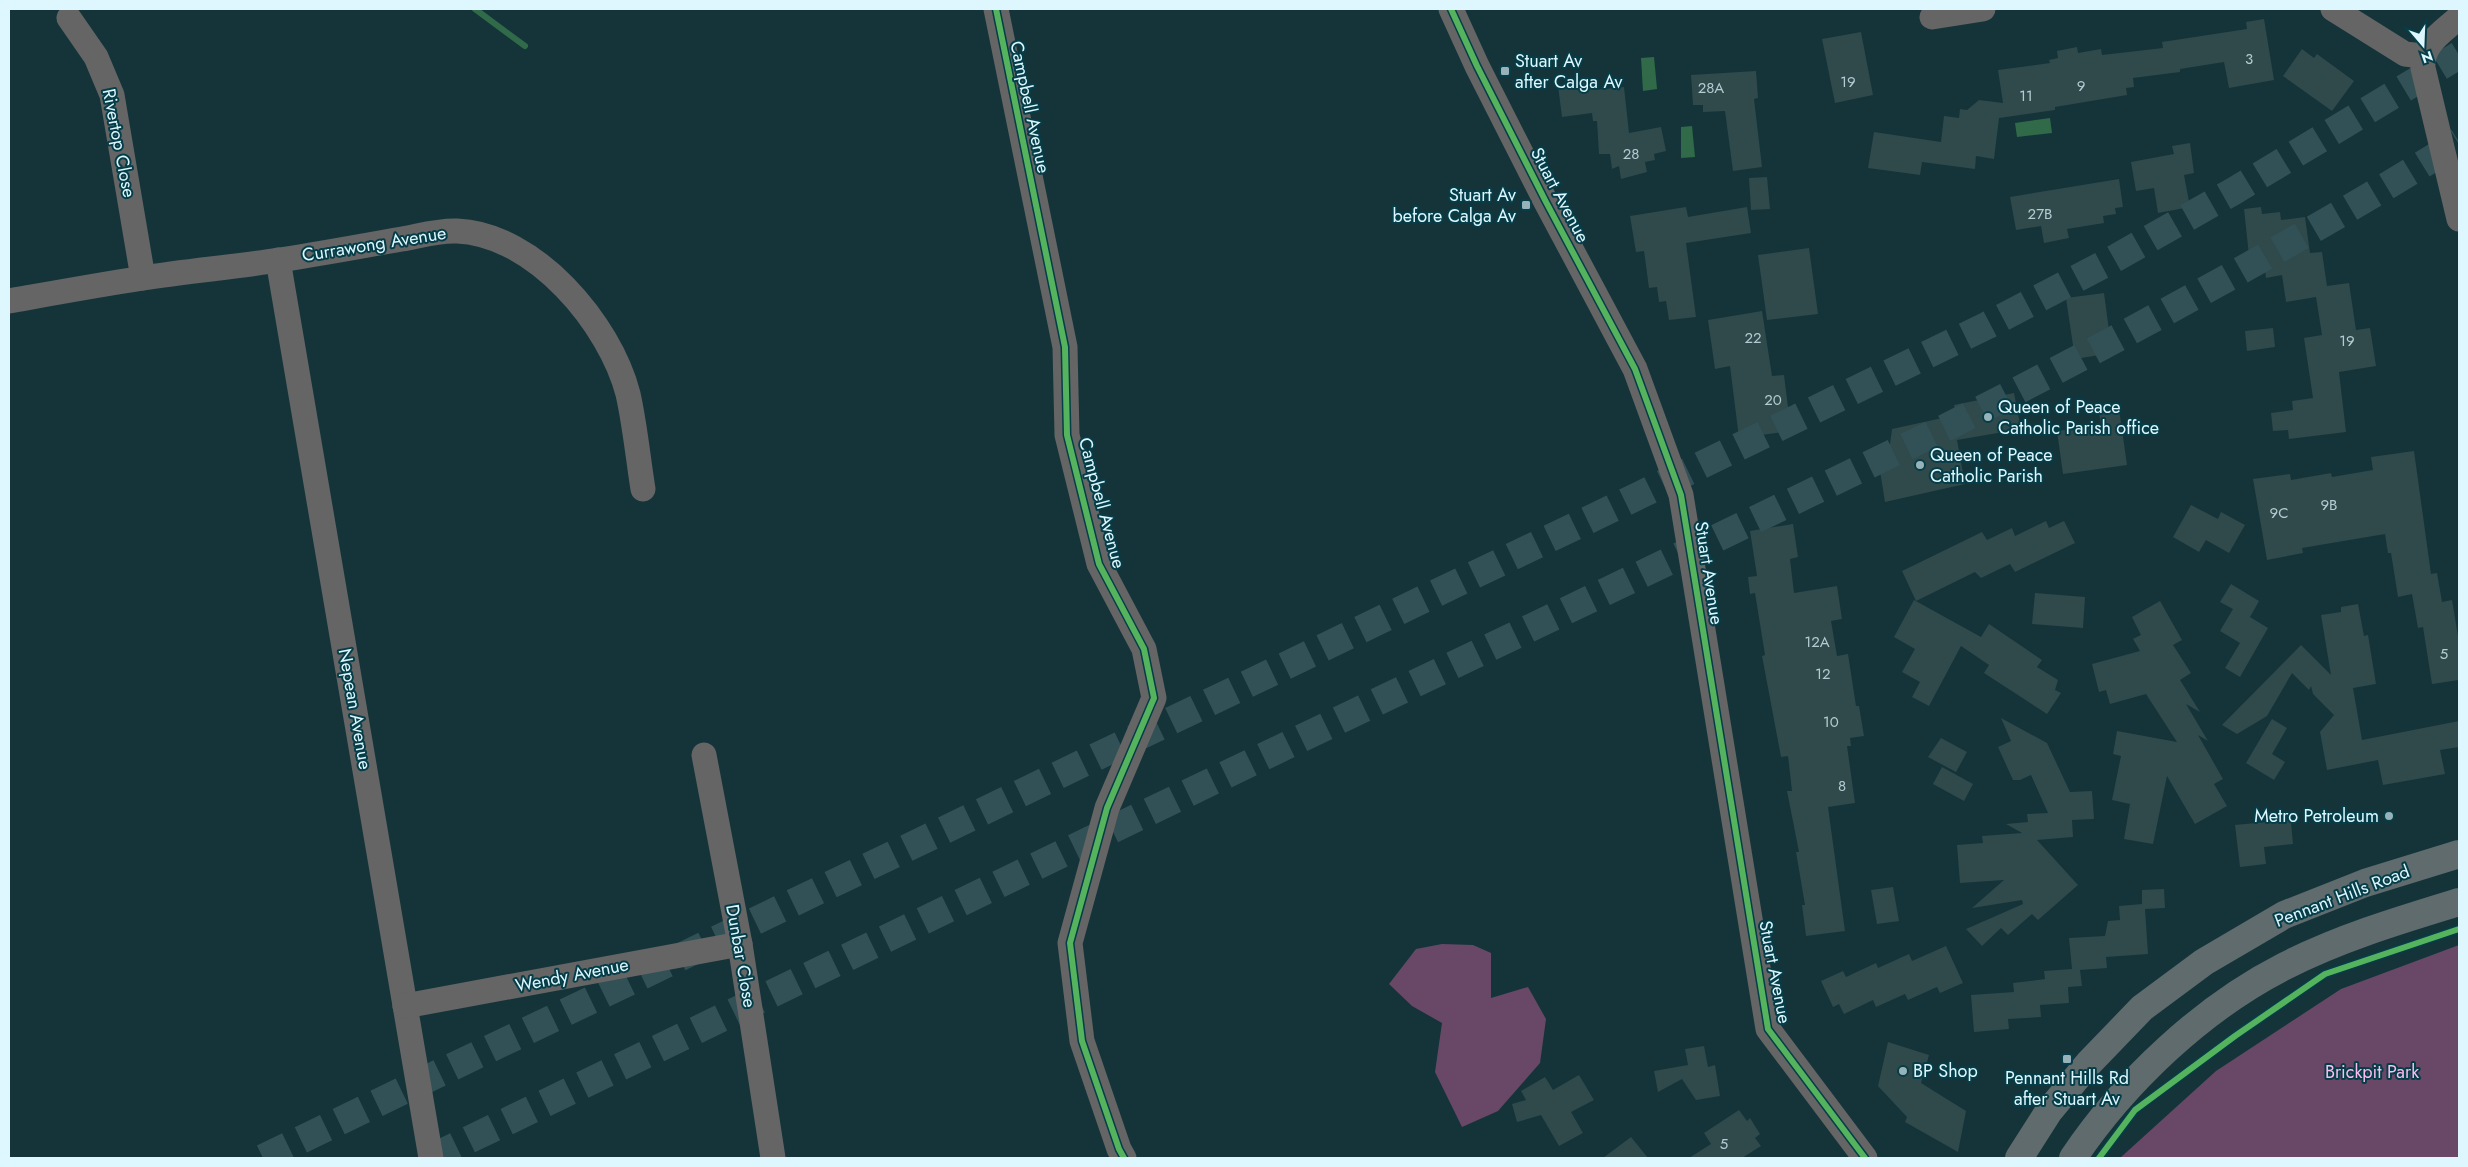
<svg xmlns="http://www.w3.org/2000/svg" width="2468" height="1167" viewBox="0 0 2468 1167" font-family="Jost,sans-serif">
<style>
.green{fill:#684866}
.water{fill:#306a48}
.lines{fill:none;stroke-linecap:round;stroke-linejoin:round}
.stream{stroke:#306a48;stroke-width:6}
.building{fill:#30494b}
.highway-tunnel{stroke:#325157;stroke-width:28;stroke-dasharray:28 14;stroke-linecap:butt}
.minor{stroke:#646564;stroke-width:25}
.highway{stroke:#5f6b6d;stroke-width:28}
.cycleway-casing{stroke:#053e49;stroke-width:9}
.cycleway{stroke:#56b35d;stroke-width:6}
.poi-dot{fill:#97b3b9;stroke:#053e49;stroke-width:2}
.labels{text-anchor:middle;stroke-width:4;stroke-linejoin:round;paint-order:stroke}
.number-label{font-size:15px;fill:#b2ccd1}
.poi-label{font-size:18px;fill:#def7fe;stroke:#053e49;text-anchor:start}
.street-label{font-size:18px;fill:#def7fe;stroke:#053e49}
.park-label{font-size:18px;fill:#fcbeef;stroke:#053e49}
</style>
<rect width="100%" height="100%" fill="#14343a"/>
<!-- green -->
<g class="green">
<path d="M1442,944L1473,945L1491,953V998L1528,987L1546,1019L1540,1063L1498,1111L1462,1127L1435,1072L1442,1023L1412,1006L1389,984L1416,949Z"/>
<path d="M2459,945V1158H2120L2216,1071L2341,989Z"/>
</g>
<!-- water -->
<g class="water">
<path d="M1654,57L1657,89L1643,91L1641,58Z"/>
<path d="M2050,118L2052,133L2017,137L2015,123Z"/>
<path d="M1692,126L1695,157L1681,158V127Z"/>
</g>
<g class="lines">
<!-- stream -->
<path class="stream" d="M475,9L525,46"/>
</g>
<!-- building -->
<g class="building">
<path d="M2264,19L2274,80L2229,88L2224,62L2180,69V72L2133,78L2134,87L2126,88L2127,95L2055,107V110L1999,118L1994,159L1976,156L1975,169L1922,162L1920,175L1868,168L1874,132L1941,142L1944,116L1959,118L1960,109L1967,110L1979,100L2003,103L1998,70L2050,63L2049,60L2058,58L2057,51L2077,47L2078,53L2101,49L2102,55L2163,48L2162,42L2247,29L2246,22Z"/>
<path d="M1861,32L1873,95L1835,103L1822,39Z"/>
<path d="M2302,49L2314,58L2317,54L2354,81L2332,111L2283,76Z"/>
<path d="M1756,71L1758,98L1754,99L1762,167L1733,171L1725,111L1703,112V105H1693L1691,75Z"/>
<path d="M1593,81L1594,90L1624,87L1629,133L1661,127L1666,151L1654,154L1655,160L1645,162L1647,172L1621,179L1619,166L1612,169L1610,154H1599L1597,121H1593L1592,113L1562,117L1558,86Z"/>
<path d="M2190,143L2194,173L2184,175L2190,207L2158,213L2154,188L2136,191L2131,162L2174,154L2172,146Z"/>
<path d="M1767,177L1770,209L1751,210L1749,178Z"/>
<path d="M2119,179L2123,207L2115,208L2116,214L2103,216L2104,223L2067,229L2069,238L2044,243L2041,226L2016,230L2010,197Z"/>
<path d="M1686,207L1688,217L1747,207L1751,233L1686,243L1696,317L1669,320L1666,301L1659,302L1657,287L1649,288L1644,251L1636,252L1630,216Z"/>
<path d="M2261,207L2262,214L2280,212L2281,220L2305,217L2310,253L2322,252L2327,286L2349,283L2356,330L2370,328L2376,366L2339,372L2346,432L2289,439L2288,430L2273,431L2271,413L2293,410L2292,401L2313,398L2304,338L2322,335L2316,297L2286,302L2282,275L2266,278L2263,255L2249,256L2244,209Z"/>
<path d="M1809,248L1818,314L1767,320L1758,255Z"/>
<path d="M2104,293L2112,353L2075,359L2066,298Z"/>
<path d="M1762,311L1772,376L1784,375L1791,431L1739,438L1730,366L1715,369L1708,320Z"/>
<path d="M2273,328L2275,347L2247,351L2245,331Z"/>
<path d="M2014,393L2021,429L1957,440L1965,484L1885,502L1876,446L1890,444L1892,429L1956,415L1954,405Z"/>
<path d="M2119,409L2127,465L2063,474L2057,431L2101,425L2099,412Z"/>
<path d="M2414,451L2431,574L2437,573L2442,602L2452,600L2459,642V680L2432,684L2423,627L2418,628L2412,594L2398,597L2391,553H2388L2385,534L2302,548L2303,553L2267,560L2253,479L2290,474L2291,480L2331,473L2332,477L2373,470L2371,457Z"/>
<path d="M2191,505L2218,519L2221,512L2245,525L2229,553L2206,540L2199,552L2173,537Z"/>
<path d="M2046,521L2049,528L2064,521L2075,543L2015,572L2010,564L1981,578L1975,572L1916,601L1902,571L1982,532L1987,540L2012,528L2015,536Z"/>
<path d="M1793,524L1798,557L1790,559L1794,593L1837,586L1842,619L1831,621L1837,656L1848,654L1856,706H1859L1864,736L1850,738L1851,746H1847L1855,803L1828,807L1845,931L1806,936L1802,905H1805L1796,852H1799L1787,791H1792L1788,756L1781,757L1762,656L1765,655L1755,593L1750,594L1748,577L1757,576L1750,531Z"/>
<path d="M2231,584L2259,601L2250,617L2268,628L2240,677L2225,668L2240,643L2220,631L2233,609L2220,602Z"/>
<path d="M2035,593L2085,597L2083,628L2032,624Z"/>
<path d="M1914,600L1981,637L1989,624L2042,660L2037,667L2058,680L2055,690L2061,693L2047,714L1984,673L1989,665L1961,646L1929,706L1912,697L1920,682L1902,672L1915,649L1894,637Z"/>
<path d="M2160,601L2182,640L2173,645L2191,673L2180,680L2200,712L2186,704L2208,741L2198,735L2223,779L2214,784L2227,806L2195,824L2167,776L2153,844L2124,839L2130,804L2112,800L2121,756L2113,754L2117,731L2177,742L2146,694L2110,704L2106,690L2099,692L2092,664L2140,651L2133,639L2141,635L2132,617Z"/>
<path d="M2358,604L2364,636L2368,635L2376,684L2353,688L2362,740L2459,721V747L2440,750L2445,774L2383,785L2378,760L2327,770L2320,732L2334,715L2313,694L2311,686L2309,690L2292,673L2267,716L2237,734L2222,725L2301,645L2331,675L2321,615L2341,612V607Z"/>
<path d="M2001,718L2047,743L2070,792L2092,791L2094,819L2072,820L2073,837L2037,840L2078,885L2038,920L2032,914L2008,935L2001,928L1982,946L1966,929L2023,904L2022,900L1972,908L2004,880L1960,883L1957,845L1983,843L1982,836L2022,833L2006,824L2028,822L2027,814L2048,813L2031,775L2020,780H2013L1998,747L2011,741Z"/>
<path d="M2272,719L2287,728L2272,754L2285,762L2274,780L2246,763Z"/>
<path d="M1941,738L1967,752L1956,772L1928,757Z"/>
<path d="M1942,767L1973,784L1964,801L1933,784Z"/>
<path d="M2290,812L2293,844L2264,847L2266,864L2240,867L2235,825L2266,822V815Z"/>
<path d="M1893,887L1899,921L1877,924L1871,890Z"/>
<path d="M2164,889L2165,908L2145,909L2148,954L2106,957L2107,968L2080,970L2082,986L2068,987L2069,1003L2040,1005L2041,1017L2008,1019L2009,1029L1974,1032L1971,995L2014,992L2013,983L2045,979L2044,971L2072,969L2069,938L2105,936L2108,921L2120,920L2119,906L2142,904V890Z"/>
<path d="M1946,946L1963,983L1940,993L1937,987L1908,1000L1905,994L1876,1007L1873,1000L1844,1014L1839,1004L1833,1007L1821,981L1843,971L1846,977L1876,963L1878,968L1909,954L1912,961Z"/>
<path d="M1888,1042L1929,1055L1921,1083L1966,1111L1958,1152L1905,1122L1907,1117L1878,1086Z"/>
<path d="M1704,1046L1708,1067L1715,1065L1720,1096L1696,1100L1682,1079L1658,1092L1654,1071L1688,1065L1685,1049Z"/>
<path d="M1579,1075L1594,1100L1571,1112L1583,1133L1559,1146L1541,1115L1517,1122L1512,1104L1526,1100L1521,1091L1545,1077L1553,1090Z"/>
<path d="M1739,1110L1747,1121L1750,1118L1760,1134L1755,1138L1761,1146L1742,1158H1689L1711,1144L1704,1133Z"/>
<path d="M1631,1137L1648,1158H1603Z"/>
</g>
<g class="lines">
<!-- highway-tunnel -->
<g class="highway-tunnel">
<path d="M263,1158L1642,494L1988,325L2112,260L2234,191L2459,55"/>
<path d="M431,1158L1947,427C2121,338 2293,245 2459,142"/>
</g>
<!-- minor -->
<g class="minor">
<path d="M996,9L1065,347L1067,435L1099,564L1144,649L1154,698L1107,808L1070,943L1082,1041L1119,1149L1124,1158"/>
<path d="M1451,9L1477,66L1546,202L1635,369L1681,495L1768,1029L1865,1158"/>
<path d="M2333,9L2405,54L2422,56"/>
<path d="M1932,17L1983,9"/>
<path d="M2459,17C2443,32 2421,44 2423,68L2459,219"/>
<path d="M69,18L96,57L112,95L143,278"/>
<path d="M278,260L431,1158"/>
<path d="M9,301C54,293 98,285 143,278C188,271 234,267 279,260C320,254 361,246 402,239C419,236 439,230 457,231C535,234 610,324 628,394C635,425 638,458 643,489"/>
<path d="M704,755L740,944L773,1158"/>
<path d="M405,1006L740,944"/>
</g>
<!-- highway -->
<g class="highway">
<path d="M2019,1158L2049,1111L2089,1063L2142,1008L2204,962L2284,915L2365,883L2459,854"/>
<path d="M2073,1158C2124,1082 2202,1008 2285,966C2340,938 2400,920 2459,902"/>
</g>
<!-- cycleway casing -->
<g class="cycleway-casing">
<g id="cycleway">
<path d="M996,9L1065,347L1067,435L1099,564L1144,649L1154,698L1107,808L1070,943L1082,1041L1119,1149L1124,1158"/>
<path d="M1451,9L1477,66L1546,202L1635,369L1681,495L1768,1029L1865,1158"/>
<path d="M2099,1158L2135,1110L2235,1036L2325,974L2459,929"/>
</g>
</g>
<!-- cycleway -->
<use href="#cycleway" class="cycleway"/>
</g>
<!-- markers -->
<g class="poi-dot">
<rect x="1500" y="66" width="10" height="10" rx="2.5"/>
<rect x="1521" y="200" width="10" height="10" rx="2.5"/>
<circle cx="1988" cy="417" r="5"/>
<circle cx="1920" cy="465" r="5"/>
<circle cx="2389" cy="816" r="5"/>
<rect x="2062" y="1054" width="10" height="10" rx="2.5"/>
<circle cx="1903" cy="1071" r="5"/>
</g>
<g class="labels">
<!-- number labels -->
<g class="number-label">
<text x="2249" y="64">3</text>
<text x="1848" y="87">19</text>
<text x="2081" y="91">9</text>
<text x="1711" y="93">28A</text>
<text x="2026" y="101">11</text>
<text x="1631" y="159">28</text>
<text x="2040" y="219">27B</text>
<text x="1753" y="343">22</text>
<text x="2347" y="346">19</text>
<text x="1773" y="405">20</text>
<text x="2329" y="510">9B</text>
<text x="2279" y="518">9C</text>
<text x="1817" y="647">12A</text>
<text x="2444" y="659">5</text>
<text x="1823" y="679">12</text>
<text x="1831" y="727">10</text>
<text x="1842" y="791">8</text>
<text x="1724" y="1149">5</text>
</g>
<!-- poi labels -->
<g class="poi-label">
<text x="1515" y="67">Stuart Av<tspan x="1515" dy="21">after Calga Av</tspan></text>
<text x="1516" y="201" text-anchor="end">Stuart Av<tspan x="1516" dy="21">before Calga Av</tspan></text>
<text x="1998" y="413">Queen of Peace<tspan x="1998" dy="21">Catholic Parish office</tspan></text>
<text x="1930" y="461">Queen of Peace<tspan x="1930" dy="21">Catholic Parish</tspan></text>
<text x="2379" y="822" text-anchor="end">Metro Petroleum</text>
<text x="1913" y="1077">BP Shop</text>
<text x="2067" y="1084" text-anchor="middle">Pennant Hills Rd<tspan x="2067" dy="21">after Stuart Av</tspan></text>
</g>
<!-- street labels -->
<g class="street-label">
<text transform="translate(1030 107) rotate(78)" y="6">Campbell Avenue</text>
<text transform="translate(119 143) rotate(79)" y="6">Rivertop Close</text>
<text transform="translate(1560 195) rotate(62)" y="6">Stuart Avenue</text>
<text transform="translate(374 244) rotate(-9)" y="6">Currawong Avenue</text>
<text transform="translate(1102 503) rotate(75)" y="6">Campbell Avenue</text>
<text transform="translate(1709 573) rotate(81)" y="6">Stuart Avenue</text>
<text transform="translate(355 709) rotate(80)" y="6">Nepean Avenue</text>
<text transform="translate(2342 896) rotate(-21)" y="6">Pennant Hills Road</text>
<text transform="translate(741 956) rotate(80)" y="6">Dunbar Close</text>
<text transform="translate(1775 972) rotate(79)" y="6">Stuart Avenue</text>
<text transform="translate(572 975) rotate(-11)" y="6">Wendy Avenue</text>
</g>
<!-- park labels -->
<g class="park-label">
<text x="2372" y="1078">Brickpit Park</text>
</g>
</g>
<!-- border -->
<rect width="2468" height="1167" fill="none" stroke="#def7fe" stroke-width="20"/>
<!-- north arrow -->
<g transform="translate(2423 45) rotate(161)" stroke="#053e49" stroke-width="4" paint-order="stroke">
<path d="M0-4L9 19L0 12L-9 19Z" fill="#def7fe"/>
<text y="-8" font-size="14" font-weight="bold" text-anchor="middle" fill="#def7fe">N</text>
</g>
</svg>
